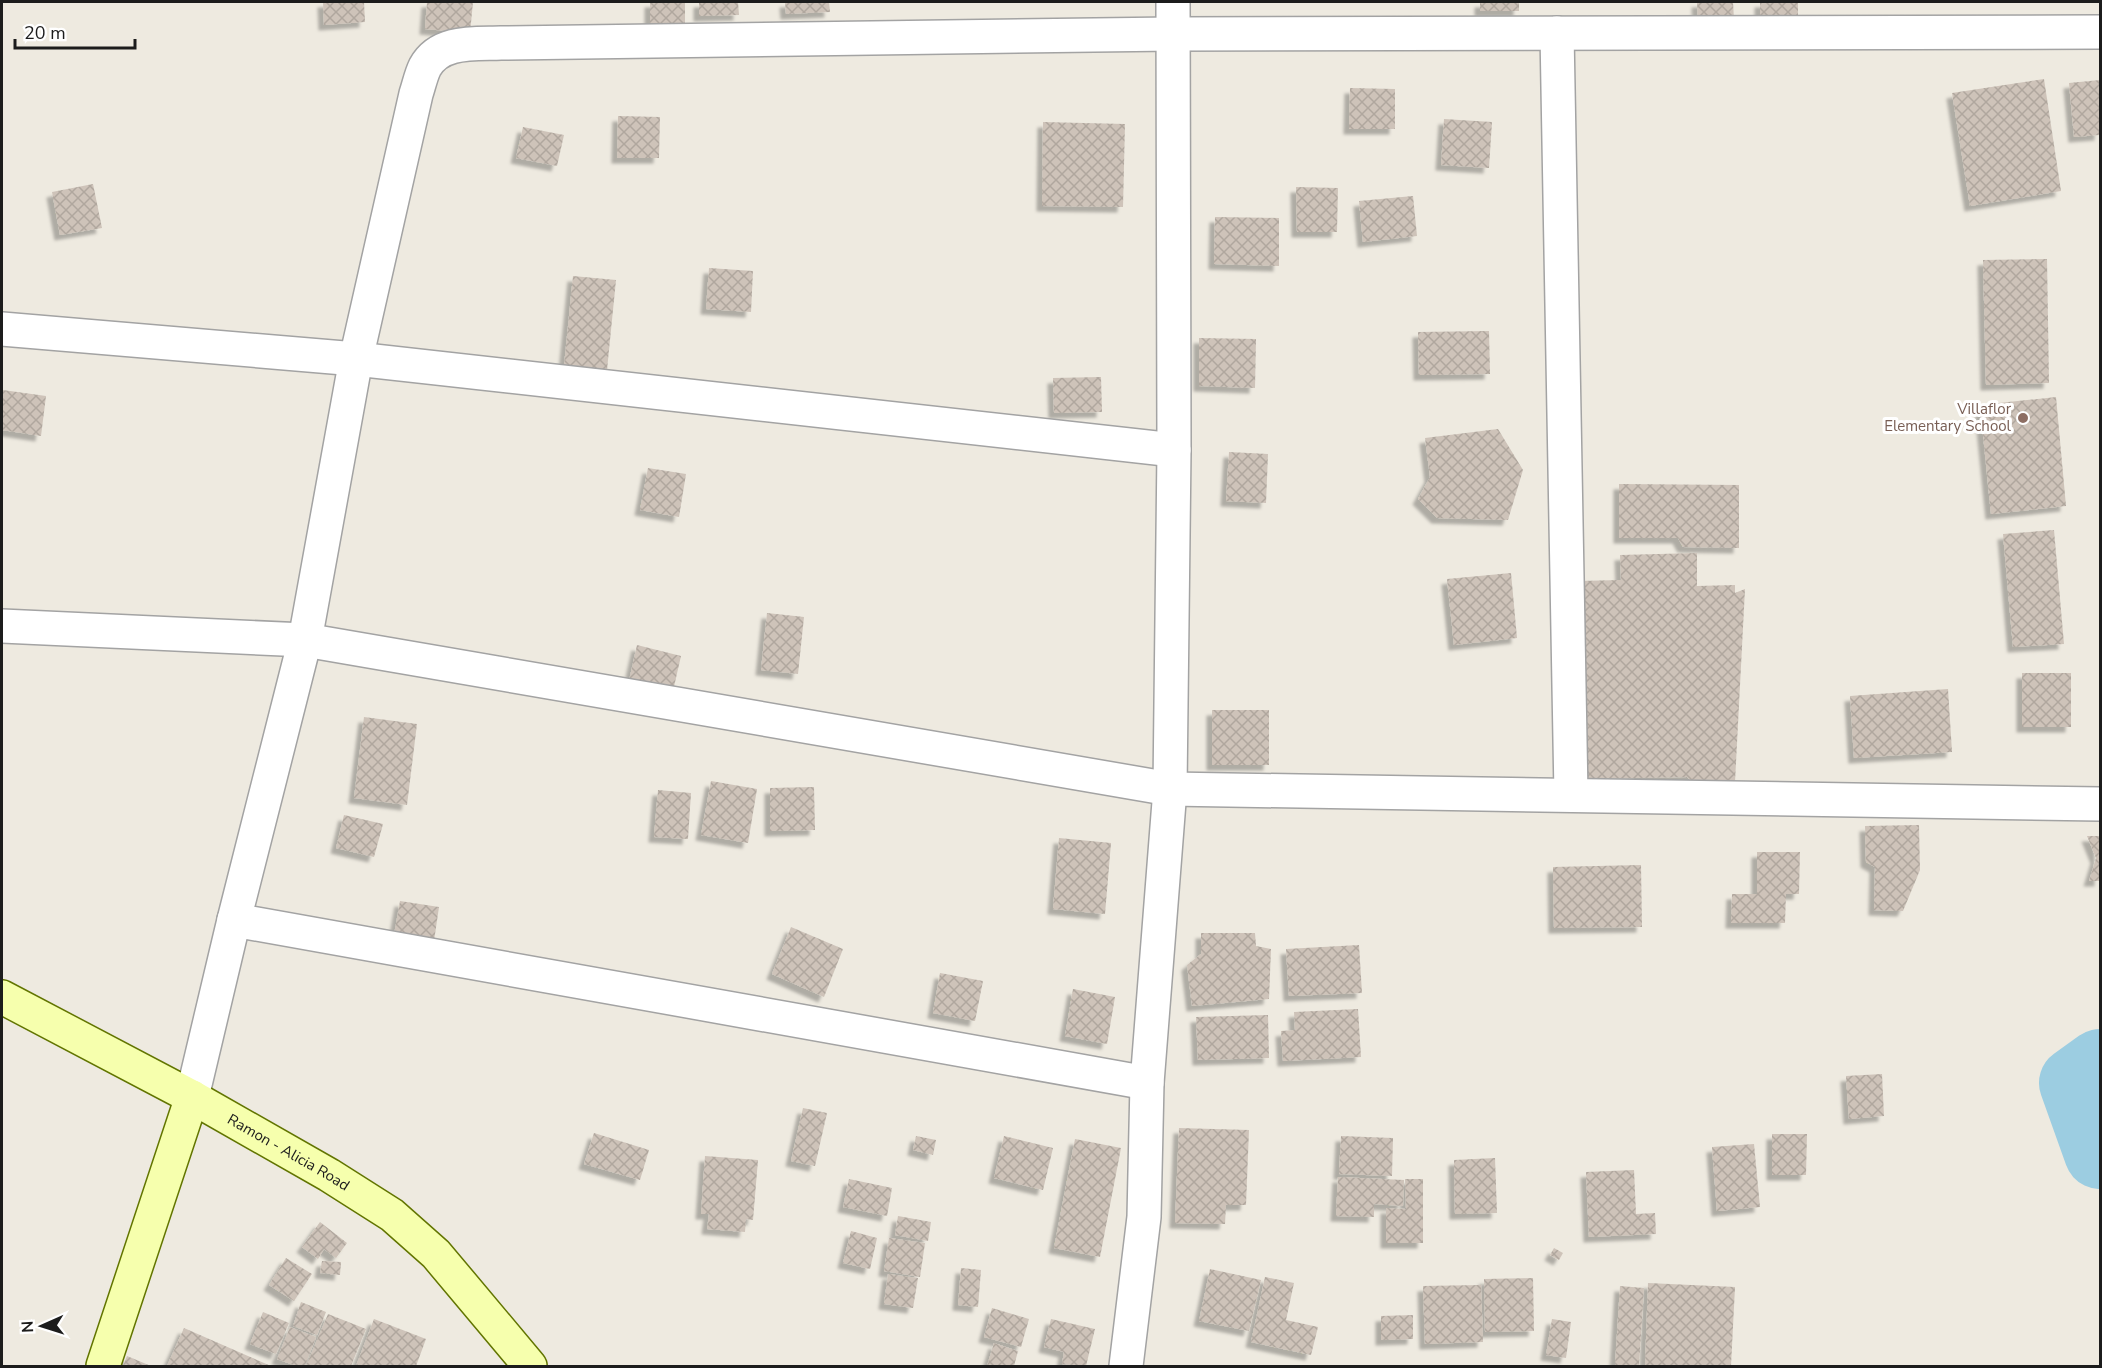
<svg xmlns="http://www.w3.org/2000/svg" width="2102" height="1368" viewBox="0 0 2102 1368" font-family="'Nunito Sans',sans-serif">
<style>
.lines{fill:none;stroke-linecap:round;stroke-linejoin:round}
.river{stroke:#9ccde1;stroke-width:72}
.building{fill:url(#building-cross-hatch);filter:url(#shadow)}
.street-casing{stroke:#a3a3a3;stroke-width:36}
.secondary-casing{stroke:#627500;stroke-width:36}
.street{stroke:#fff;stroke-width:33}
.secondary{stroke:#f6ffad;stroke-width:33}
.education-dot{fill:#8d6e63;stroke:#fff;stroke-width:2}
.labels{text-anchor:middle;stroke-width:6;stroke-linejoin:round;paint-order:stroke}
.education-label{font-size:15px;fill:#785e54;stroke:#fff;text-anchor:end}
.street-label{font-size:15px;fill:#1c1c1c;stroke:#fff}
</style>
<defs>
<pattern id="building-cross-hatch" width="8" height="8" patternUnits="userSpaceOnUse" patternTransform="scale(1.5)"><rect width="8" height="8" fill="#cec3b9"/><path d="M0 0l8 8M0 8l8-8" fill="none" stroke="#b0a79e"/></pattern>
<filter id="shadow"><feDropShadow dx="-5.5" dy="5.5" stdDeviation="1.5" flood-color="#0004"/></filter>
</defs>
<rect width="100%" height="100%" fill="#eeeae0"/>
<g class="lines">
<!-- river -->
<path class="river" d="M2100,1065L2075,1083L2100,1153"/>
</g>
<!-- building -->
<g class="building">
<path d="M323,2H364L365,22L324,25Z"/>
<path d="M427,2H473L470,33L425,29Z"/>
<path d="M650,2H685V24L650,23Z"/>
<path d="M699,2H738L739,15L699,16Z"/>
<path d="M785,2H829L830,12L786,14Z"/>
<rect x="1480" y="2" width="39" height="9"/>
<path d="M1697,2H1733L1734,19L1698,21Z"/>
<path d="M1760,2H1798V21L1760,20Z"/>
<path d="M2044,79L2061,191L1970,206L1952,93Z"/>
<path d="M2100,80V135L2074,137L2069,83Z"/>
<path d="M1350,88L1395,89V129H1349Z"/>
<path d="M618,116L660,117L659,158H617Z"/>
<path d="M1444,119L1492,122L1489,168L1441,165Z"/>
<path d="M1043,122L1125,124L1123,207L1042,206Z"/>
<path d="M523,127L564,135L557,166L516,158Z"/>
<path d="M93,184L102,228L60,235L52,192Z"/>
<path d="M1296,187L1338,188L1337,232H1297Z"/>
<path d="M1413,196L1417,236L1363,242L1359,201Z"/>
<path d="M1215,217L1279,218V266L1214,264Z"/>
<path d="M2047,259L2049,383L1986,385L1983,260Z"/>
<path d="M709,268L753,271L751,312L706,309Z"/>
<path d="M573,276L616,280L607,370L564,366Z"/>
<path d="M1489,331L1490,374L1419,375L1418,332Z"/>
<path d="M1199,338L1256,339L1255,388L1199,386Z"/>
<path d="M1101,377L1102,412L1054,413L1053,378Z"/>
<path d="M3,390L46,396L41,436L2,430Z"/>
<path d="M2056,397L2066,506L1991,514L1980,405Z"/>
<path d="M1498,429L1523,470L1508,520L1437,518L1418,499L1430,477L1425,438Z"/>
<path d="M1229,452L1268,454L1266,503L1226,501Z"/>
<path d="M648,468L686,474L679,517L640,510Z"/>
<path d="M1619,484L1739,485V548L1683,547L1678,538H1619Z"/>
<path d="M2054,530L2064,644L2013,647L2003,534Z"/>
<path d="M1697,553V586L1735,585V593L1745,589L1735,782L1696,786L1687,777L1582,779L1579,581L1621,580L1620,555Z"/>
<path d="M1511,573L1517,638L1454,645L1447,579Z"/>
<path d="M767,613L804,617L798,674L761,670Z"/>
<path d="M637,645L681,656L673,691L629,681Z"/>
<rect x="2022" y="673" width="49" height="54"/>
<path d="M1948,689L1952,752L1854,758L1850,696Z"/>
<rect x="1212" y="710" width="57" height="55"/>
<path d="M364,717L417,724L407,805L354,798Z"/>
<path d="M711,781L757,789L748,843L701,835Z"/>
<path d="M814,787L815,830L770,831V788Z"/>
<path d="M658,790L691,793L688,839L654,837Z"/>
<path d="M344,815L383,824L374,857L336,848Z"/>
<path d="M1919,825L1920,870L1903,911L1874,910L1875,867L1866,862L1865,826Z"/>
<path d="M2087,836H2100V881H2089L2096,858Z"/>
<path d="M1059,838L1111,843L1105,914L1053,909Z"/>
<path d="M1757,852H1800L1799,894H1786L1785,923H1731L1732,894H1757Z"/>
<path d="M1641,865L1642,927L1554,928L1553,867Z"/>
<path d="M400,901L439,907L434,941L394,935Z"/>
<path d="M791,927L843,949L824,997L772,974Z"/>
<path d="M1201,933H1255L1256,946L1271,949L1269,999L1192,1006L1187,965L1201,954Z"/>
<path d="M1359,945L1362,993L1289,996L1286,949Z"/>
<path d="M940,973L983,981L975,1021L933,1013Z"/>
<path d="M1073,989L1115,997L1107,1044L1065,1036Z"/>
<path d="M1358,1009L1361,1057L1283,1061L1281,1031L1295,1030L1294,1012Z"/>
<path d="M1268,1015L1269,1058L1198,1060L1196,1017Z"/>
<path d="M1882,1074L1884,1116L1849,1119L1846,1076Z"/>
<path d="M803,1108L827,1113L815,1166L791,1161Z"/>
<path d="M1179,1128L1249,1130L1246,1205H1226L1225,1224L1175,1223Z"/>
<path d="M594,1133L649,1150L640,1180L584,1164Z"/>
<path d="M1772,1134H1807L1806,1175H1772Z"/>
<path d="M916,1136L936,1140L933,1155L913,1150Z"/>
<path d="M1004,1136L1053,1148L1043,1190L994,1178Z"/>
<path d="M1341,1136L1393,1138L1392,1176L1339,1174Z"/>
<path d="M1075,1139L1121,1148L1100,1257L1054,1248Z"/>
<path d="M1754,1144L1760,1207L1717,1211L1712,1147Z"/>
<path d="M705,1156L758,1160L753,1220L746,1219L745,1232L707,1229L709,1214H701Z"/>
<path d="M1495,1158L1497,1213L1455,1214L1454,1160Z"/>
<path d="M1634,1170L1636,1214L1655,1213L1656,1234L1589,1237L1586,1172Z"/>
<path d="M1338,1177L1404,1180L1403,1206L1374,1204V1217L1336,1216Z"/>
<path d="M849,1179L892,1188L887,1216L843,1207Z"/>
<path d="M1405,1179H1423V1243H1386V1208L1406,1209Z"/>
<path d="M898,1216L931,1222L928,1241L895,1235Z"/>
<path d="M320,1222L347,1243L336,1258L324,1249L318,1259L302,1247Z"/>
<path d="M851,1231L877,1238L870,1269L843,1263Z"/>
<path d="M889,1238L925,1243L920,1277L884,1271Z"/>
<path d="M1554,1248L1563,1253L1559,1260L1550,1255Z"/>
<path d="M286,1258L312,1274L294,1301L269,1285Z"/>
<path d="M322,1261L341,1262L340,1275L320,1273Z"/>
<path d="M961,1268L981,1270L978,1307L958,1305Z"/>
<path d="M1210,1269L1261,1280L1249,1331L1199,1321Z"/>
<path d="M888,1274L918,1278L913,1308L884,1304Z"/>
<path d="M1265,1277L1294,1283L1286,1320L1318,1327L1311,1355L1251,1342Z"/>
<path d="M1533,1278L1534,1331L1485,1332L1484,1279Z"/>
<path d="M1648,1283L1735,1287L1731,1366H1645Z"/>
<path d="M1481,1285L1483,1342L1425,1344L1423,1286Z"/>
<path d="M1620,1286L1644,1288L1639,1366H1615Z"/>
<path d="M301,1302L326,1312L317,1335L293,1326Z"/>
<path d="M992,1308L1029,1319L1021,1347L984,1337Z"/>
<path d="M263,1312L289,1323L276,1354L250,1344Z"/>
<path d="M328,1314L366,1329L351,1366H306Z"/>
<path d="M1413,1315V1339L1381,1340V1316Z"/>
<path d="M374,1319L426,1339L416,1366H356Z"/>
<path d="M1051,1319L1095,1329L1086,1366L1062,1364L1064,1352L1044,1347Z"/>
<path d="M1552,1319L1571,1322L1566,1358L1546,1355Z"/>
<path d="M290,1327L316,1337L305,1366H296L277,1359Z"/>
<path d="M184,1328L271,1366H167Z"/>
<path d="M994,1343L1018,1351L1014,1366H987Z"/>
<path d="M127,1356L151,1366H123Z"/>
</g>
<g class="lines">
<!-- street casing -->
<g class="street-casing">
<g id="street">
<path d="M1557,33L1571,795"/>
<path d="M2,329L356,359L1174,450"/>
<path d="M2,626L305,640L1170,789L2100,804"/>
<path d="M234,920L1147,1083"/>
<path d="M192,1097L234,920L305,640L356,359L416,94C419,85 421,75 425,67C440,40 474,44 501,43L1173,34L2100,32"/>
<path d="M1126,1366L1144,1217L1147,1083L1170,789L1174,450L1173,2"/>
</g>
</g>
<!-- secondary casing -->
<g class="secondary-casing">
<g id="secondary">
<path id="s1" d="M2,997L192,1097L329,1175L392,1215L436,1254L530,1366"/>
<path d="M103,1366L192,1097"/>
</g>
</g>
<!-- street -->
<use href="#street" class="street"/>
<!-- secondary -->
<use href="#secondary" class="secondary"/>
</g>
<!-- markers -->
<circle class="education-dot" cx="2023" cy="418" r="6"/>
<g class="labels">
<!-- education labels -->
<g class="education-label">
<text x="2011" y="414">Villaflor<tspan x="2011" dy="17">Elementary School</tspan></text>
</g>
<!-- street labels -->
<g class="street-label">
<text dy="5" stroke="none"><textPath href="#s1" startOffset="326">Ramon - Alicia Road</textPath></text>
</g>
</g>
<!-- border -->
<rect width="2102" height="1368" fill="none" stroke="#1c1c1c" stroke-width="6"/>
<!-- north arrow -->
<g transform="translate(42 1326) rotate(267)" stroke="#ffffff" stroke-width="4.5" paint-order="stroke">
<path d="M0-4.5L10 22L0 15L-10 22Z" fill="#1c1c1c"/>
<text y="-9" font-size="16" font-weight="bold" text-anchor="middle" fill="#1c1c1c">N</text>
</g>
<!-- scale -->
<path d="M15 39v9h120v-9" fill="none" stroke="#1c1c1c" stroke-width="3"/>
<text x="24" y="39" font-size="18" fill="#1c1c1c" stroke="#ffffff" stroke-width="4.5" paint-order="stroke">20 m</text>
</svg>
